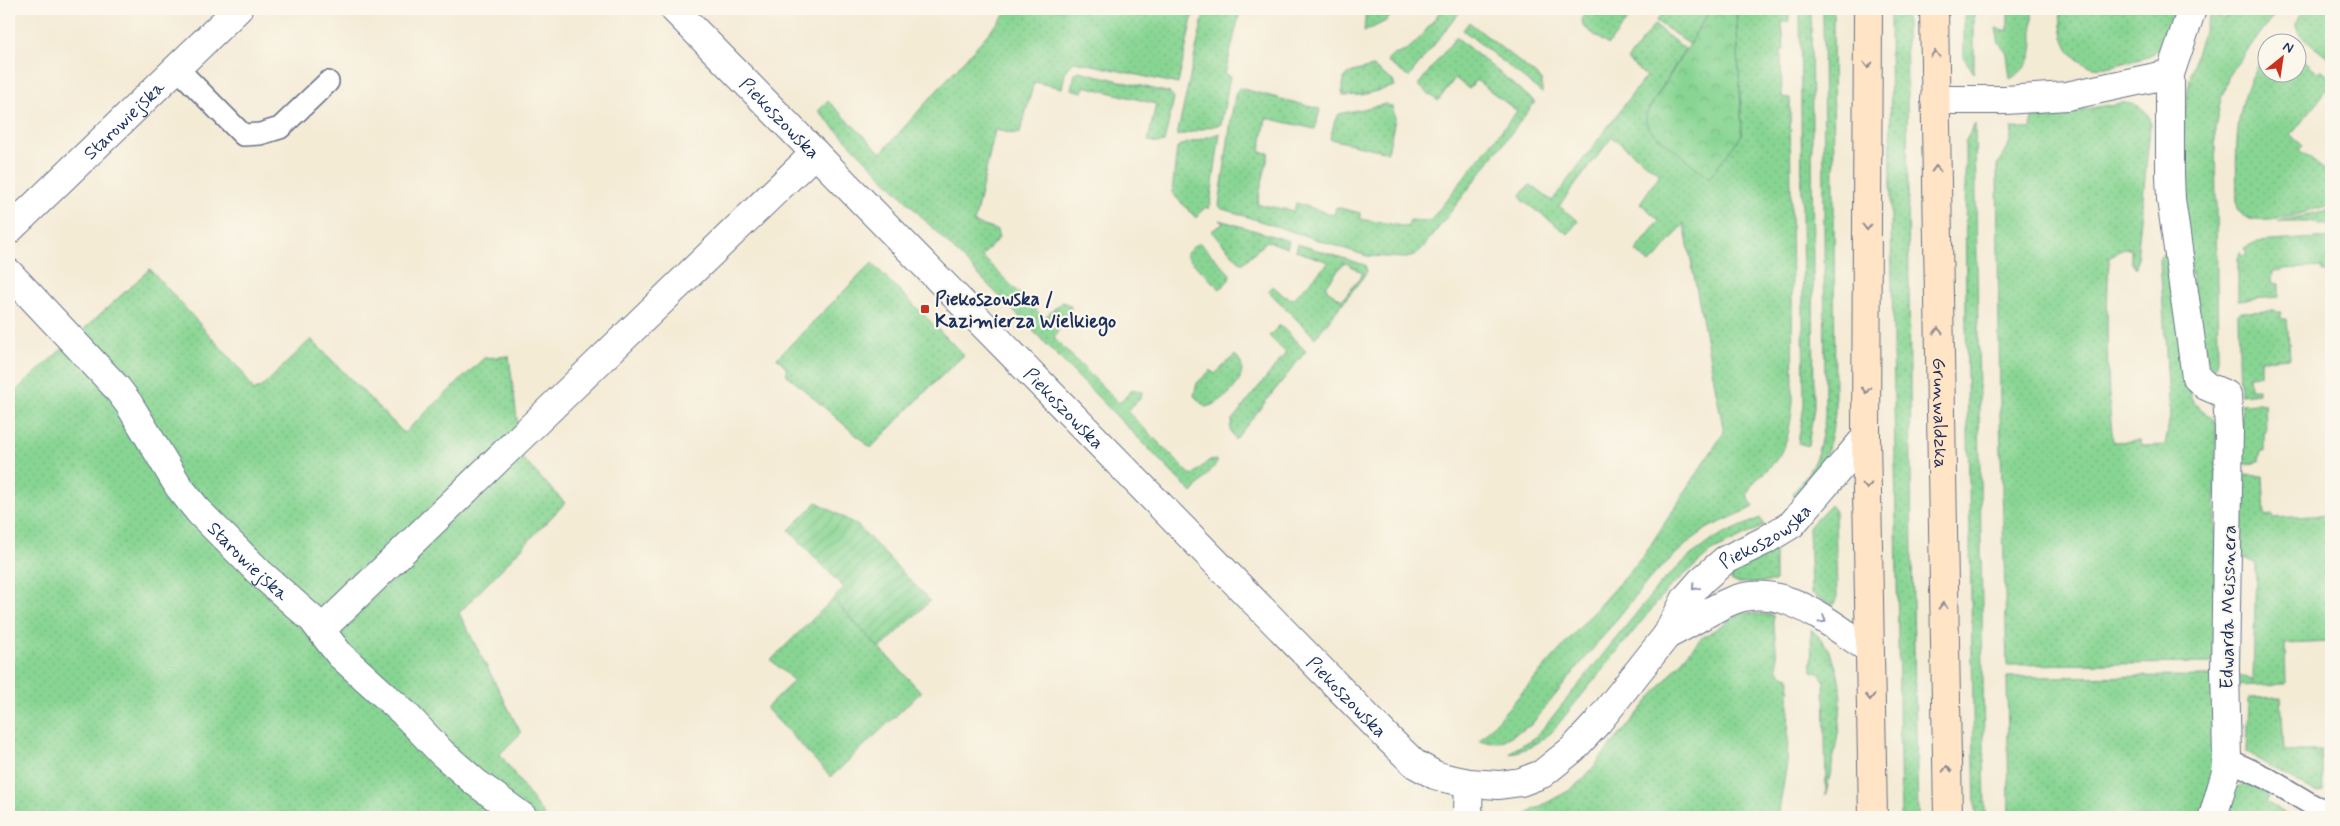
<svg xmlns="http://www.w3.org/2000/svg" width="2340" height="826" viewBox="0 0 2340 826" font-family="Mynerve,sans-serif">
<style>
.grass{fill:url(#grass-dots);stroke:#528278}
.park{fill:url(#park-crowns);stroke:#528278}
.garden{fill:url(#garden-furrows);stroke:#528278}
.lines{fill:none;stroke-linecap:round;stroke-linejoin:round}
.service-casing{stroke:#677188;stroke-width:24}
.minor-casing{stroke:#677188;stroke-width:30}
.secondary-casing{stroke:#677188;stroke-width:30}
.service{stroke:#fff;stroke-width:21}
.minor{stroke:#fff;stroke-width:28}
.secondary{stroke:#ffe4c6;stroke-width:28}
.oneway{stroke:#8d8a92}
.oneway2{stroke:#8d97ae}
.poi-dot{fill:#c8321e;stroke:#fbf7ec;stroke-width:2}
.labels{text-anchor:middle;stroke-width:4.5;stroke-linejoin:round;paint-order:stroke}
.street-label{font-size:19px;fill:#1b2f5e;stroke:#fbf7ec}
.poi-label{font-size:19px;font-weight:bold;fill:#1b2f5e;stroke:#fbf7ec;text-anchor:start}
</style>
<defs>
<pattern id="grass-dots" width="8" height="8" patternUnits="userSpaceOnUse" patternTransform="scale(1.25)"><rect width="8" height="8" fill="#88d593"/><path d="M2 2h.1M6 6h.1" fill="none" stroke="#75b781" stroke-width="1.8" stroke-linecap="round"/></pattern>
<pattern id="park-crowns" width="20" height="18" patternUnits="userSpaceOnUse" patternTransform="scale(1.25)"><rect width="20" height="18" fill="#88d593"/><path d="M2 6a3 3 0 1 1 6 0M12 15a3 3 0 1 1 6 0" fill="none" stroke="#75b781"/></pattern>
<pattern id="garden-furrows" width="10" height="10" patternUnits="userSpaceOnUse" patternTransform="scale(1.25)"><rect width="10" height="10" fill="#88d593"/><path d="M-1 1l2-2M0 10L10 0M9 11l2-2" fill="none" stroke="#75b781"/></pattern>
</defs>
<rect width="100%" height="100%" fill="#fbf7ec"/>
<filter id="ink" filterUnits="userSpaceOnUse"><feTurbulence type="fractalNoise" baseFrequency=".02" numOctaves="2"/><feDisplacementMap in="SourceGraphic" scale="10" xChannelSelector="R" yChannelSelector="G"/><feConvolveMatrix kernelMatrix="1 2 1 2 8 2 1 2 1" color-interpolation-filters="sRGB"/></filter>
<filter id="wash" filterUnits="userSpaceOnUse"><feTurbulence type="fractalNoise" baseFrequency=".0096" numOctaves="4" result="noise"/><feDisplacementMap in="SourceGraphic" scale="20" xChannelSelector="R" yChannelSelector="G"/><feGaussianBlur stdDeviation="1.12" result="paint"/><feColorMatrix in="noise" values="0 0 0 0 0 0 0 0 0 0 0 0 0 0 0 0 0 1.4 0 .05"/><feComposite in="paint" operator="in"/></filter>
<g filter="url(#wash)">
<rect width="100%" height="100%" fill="#f4ebd5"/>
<!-- grass -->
<g class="grass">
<path d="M1010,9H1194L1178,84L1075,61L1066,69L1062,88L1034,82L1020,133L1015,134L995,130L974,223L997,230L999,238L982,256L1044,318L1062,302L1070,305L1071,308L1054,338L1119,403L1133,389L1142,392L1141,398L1127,411L1192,476L1208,461L1217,460V463L1192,493L818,111L828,101L881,153Z"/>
<path d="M1205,9H1247L1240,12L1225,74L1230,76L1221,124L1177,136Z"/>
<path d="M1366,9H1397L1386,21L1364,32Z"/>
<path d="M1442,9H1462L1409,77L1387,62C1392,53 1398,55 1406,50C1421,41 1431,22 1442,9Z"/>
<path d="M1586,9H1636L1608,45L1583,26L1582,18Z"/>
<path d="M1666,9H1711L1689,44L1656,21Z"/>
<path d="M1736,9H1789V21L1782,22L1784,50H1781L1782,97L1790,98L1793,400C1791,421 1789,443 1776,460C1767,472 1750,481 1747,496L1754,507L1708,528L1690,541L1651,577L1531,725L1500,742L1479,741L1644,555L1724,432L1684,224L1657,257L1649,263L1636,251L1659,220L1640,203L1660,174L1612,137L1559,206L1578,221L1568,234L1523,201L1521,195L1526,188L1531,185L1552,201L1646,76L1627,60L1654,25L1685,49L1646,114L1742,135Z"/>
<path d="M1800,9H1811L1814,407L1808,446L1798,443L1804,406Z"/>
<path d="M1823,9H1833L1835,413C1830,452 1822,473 1796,504L1793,493C1816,465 1820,452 1825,416Z"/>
<path d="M1890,9H1906L1912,561L1918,817H1901L1891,219Z"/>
<path d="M1964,9H1974V73L1964,58Z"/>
<path d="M2008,9H2032C2032,38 2040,63 2010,79L2007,54L1999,43L1996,28L2008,31Z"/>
<path d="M2061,9H2176C2170,23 2167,44 2154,53C2146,59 2134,60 2124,63C2115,65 2104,69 2094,67C2067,61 2058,33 2061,9Z"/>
<path d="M2229,9H2279L2230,73L2221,99L2215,128L2218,358L2217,365L2213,370L2206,369C2187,252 2161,125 2211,13L2225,19Z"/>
<path d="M2305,9H2331V59C2322,53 2297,37 2296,26C2295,20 2301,13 2305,9Z"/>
<path d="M1469,22L1542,80V93L1463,30Z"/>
<path d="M1456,37L1535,102L1423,248L1414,256L1406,258L1367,256L1223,209L1219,206L1233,106L1236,92L1239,88L1320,109L1315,129L1266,118L1260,152L1269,153L1257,204L1294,211L1296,203L1334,215L1336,207L1360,213V219L1408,227L1410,220L1430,221L1517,111L1476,80L1469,89L1455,78L1438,101L1418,85Z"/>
<path d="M2267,53L2268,72H2298V55L2319,73L2321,69L2331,77V85L2291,135L2303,146L2299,150L2331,175V205C2310,209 2240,239 2237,203C2236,150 2232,97 2267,53Z"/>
<path d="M1373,67L1393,81L1395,86L1362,95L1343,96C1338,70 1355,72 1373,67Z"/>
<path d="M1079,71L1170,93L1174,98L1164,142L1158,143L1148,141L1156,104L1084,86L1083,92L1071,89L1075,74Z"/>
<path d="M2122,103C2138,103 2151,110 2150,127L2136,269L2131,262V249H2121L2109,258C2106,319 2106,381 2113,442L2140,441L2141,446L2165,445L2170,416L2160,260L2165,250L2191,397C2196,410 2209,411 2216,423L2215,663L2007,665L2000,415L1997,166C2006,149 2010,149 2012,128L2031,129L2032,118Z"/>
<path d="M1386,104L1393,108L1395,119L1388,152L1330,139L1335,120L1339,114Z"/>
<path d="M1975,124L1985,817H1975L1966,320L1965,142Z"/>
<path d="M1220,133L1210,205L1208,209L1206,207L1198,214L1199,216L1196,218L1172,193L1177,148L1179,146Z"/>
<path d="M2331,209V226L2308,222H2278C2295,216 2314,216 2331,209Z"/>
<path d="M1220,220L1289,241L1287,248L1267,241L1242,264L1211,231L1223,224Z"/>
<path d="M2331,237V272H2323L2322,267L2282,269L2281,271H2273L2272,283L2279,284V297L2238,300V258L2240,252L2242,257L2247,254L2244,248L2256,242Z"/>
<path d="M1200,243L1230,274L1229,280L1220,289L1185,255L1195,245Z"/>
<path d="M1298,244L1365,265L1367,271L1361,280L1359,279L1363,274L1347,263L1343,264L1326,286L1327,290L1342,300L1358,280L1360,281L1315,338L1268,291L1273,286L1284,296L1293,299L1329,262L1296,251Z"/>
<path d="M872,263L964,355L933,384L871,448L787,375L786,367L777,358Z"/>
<path d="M150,269L241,370L254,391L264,385L311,339L404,433L484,358L509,356L522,458L565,503L459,613L521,733L500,754L545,817H9V397Z"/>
<path d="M2274,311L2275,312H2281V319H2287L2290,358L2261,360V375L2249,376L2250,389H2258V393L2240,395L2238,314L2240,312Z"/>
<path d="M1280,325L1306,351L1235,440L1230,429L1232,420L1286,353L1269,336Z"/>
<path d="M1235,355C1256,373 1224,404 1205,407L1194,396L1197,383L1211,370L1215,374Z"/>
<path d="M2328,361H2331V418H2329Z"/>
<path d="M2258,403L2265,404L2266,432L2264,433V451H2261L2259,461H2255V463L2240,464L2241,415L2243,414L2241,404Z"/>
<path d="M2243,475L2263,476L2265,516L2272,515L2273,518L2331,515V642L2285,644L2286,684L2236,686L2235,673L2253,681L2256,564L2238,554L2239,479Z"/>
<path d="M1830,505L1835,511L1837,596L1835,604L1831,605L1811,593L1809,527Z"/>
<path d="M1760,518L1764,526L1712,551L1668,589L1551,733L1530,747L1510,754L1513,750L1533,739L1545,726L1660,584L1690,556L1713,539Z"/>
<path d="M1775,550V582L1737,583L1731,580V571Z"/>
<path d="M833,599L921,692L831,777L766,708L794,681L771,660Z"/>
<path d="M1741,613L1773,615L1778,671L1783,675L1790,677L1787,763L1778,817H1521L1570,790L1584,778L1700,639Z"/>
<path d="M1811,629C1860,672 1836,740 1826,795L1824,680L1819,673L1812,671Z"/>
<path d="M2215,676V766L2209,796L2198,817H2009L2007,677Z"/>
<path d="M2281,697L2284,751H2321L2323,791L2319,793L2311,790L2247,753L2249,698Z"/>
<path d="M2244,781L2270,795L2266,802L2291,817H2228L2226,815L2231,783L2240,787Z"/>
</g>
<!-- park -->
<path class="park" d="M1711,9H1736L1742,135L1709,178L1649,129L1646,122V114Z"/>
<!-- garden -->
<path class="garden" d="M817,502L858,526L930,601L880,649L833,599L844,588L789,530Z"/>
</g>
<g filter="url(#ink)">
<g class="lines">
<!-- service casing -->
<g class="service-casing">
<g id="service">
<path d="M178,69L243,135L260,134L280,128L328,82"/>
<path d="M2227,759L2267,778L2314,806L2331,812"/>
</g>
</g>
<!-- minor casing -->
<g class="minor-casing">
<g id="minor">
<path id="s1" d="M674,9L1390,740L1415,764L1435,775L1445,778L1469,783L1499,785L1521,782L1542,774L1573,749L1598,722L1667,635L1686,598L1702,580L1725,560L1764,541L1792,524L1866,437"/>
<path d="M2192,9L2170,74V175L2171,199L2196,377L2206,386L2227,395L2229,429L2225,669L2227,759L2226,772L2213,817"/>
<path d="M1935,100H2005L2067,96L2170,74"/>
<path id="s2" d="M9,230L238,9"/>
<path id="s3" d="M9,273L117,388L129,404L179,487L200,513L259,572L312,619L340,655L404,713L442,753L475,782L523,817"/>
<path d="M321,630L815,153"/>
<path d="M1667,635C1689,625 1709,610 1731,601C1782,580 1829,624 1869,649"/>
<path d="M1469,783L1468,811L1470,817"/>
</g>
</g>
<!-- secondary casing -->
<g class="secondary-casing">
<g id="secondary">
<path d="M1868,9L1866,437L1873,817"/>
<path id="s4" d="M1934,9L1948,817"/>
</g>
</g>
<!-- service -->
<use href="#service" class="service"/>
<!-- minor -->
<use href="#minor" class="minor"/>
<!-- secondary -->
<use href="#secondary" class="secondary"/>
</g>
<!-- one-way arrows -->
<defs><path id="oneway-chevron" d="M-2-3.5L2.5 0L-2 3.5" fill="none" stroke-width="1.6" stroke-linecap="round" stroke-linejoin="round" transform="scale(1.25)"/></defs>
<g class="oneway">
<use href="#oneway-chevron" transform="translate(1935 54) rotate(-90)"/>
<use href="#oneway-chevron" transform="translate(1868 65) rotate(90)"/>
<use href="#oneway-chevron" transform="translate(1936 169) rotate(-91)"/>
<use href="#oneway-chevron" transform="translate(1867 227) rotate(90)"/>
<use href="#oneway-chevron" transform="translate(1938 331) rotate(-91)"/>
<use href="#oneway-chevron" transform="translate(1866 390) rotate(90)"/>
<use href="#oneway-chevron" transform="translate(1867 486) rotate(89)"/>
<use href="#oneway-chevron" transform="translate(1943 606) rotate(-91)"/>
<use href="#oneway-chevron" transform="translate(1870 697) rotate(89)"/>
<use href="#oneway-chevron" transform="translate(1947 769) rotate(-91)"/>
</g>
<g class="oneway2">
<use href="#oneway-chevron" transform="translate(1695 587) rotate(132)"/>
<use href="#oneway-chevron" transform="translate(1823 620) rotate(32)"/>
</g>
</g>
<!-- markers -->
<rect class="poi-dot" x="920" y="304" width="10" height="10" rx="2.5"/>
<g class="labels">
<!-- street labels -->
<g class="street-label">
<text dy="7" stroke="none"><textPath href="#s1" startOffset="152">Piekoszowska</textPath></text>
<text dy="7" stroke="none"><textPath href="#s2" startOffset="159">Starowiejska</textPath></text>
<text dy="7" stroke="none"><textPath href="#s1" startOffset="558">Piekoszowska</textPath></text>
<text dy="7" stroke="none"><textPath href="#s4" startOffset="404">Grunwaldzka</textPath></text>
<text dy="7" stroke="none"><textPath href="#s1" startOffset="1521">Piekoszowska</textPath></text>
<text dy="7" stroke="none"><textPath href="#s3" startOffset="376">Starowiejska</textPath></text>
<text transform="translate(2227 607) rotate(-89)" y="7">Edwarda Meissnera</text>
<text dy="7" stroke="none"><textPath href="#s1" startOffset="962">Piekoszowska</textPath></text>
</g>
<!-- poi labels -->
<g class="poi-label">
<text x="935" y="305">Piekoszowska /<tspan x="935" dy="22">Kazimierza Wielkiego</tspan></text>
</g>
</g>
<!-- margin -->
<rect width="2340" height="826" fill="none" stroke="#fbf7ec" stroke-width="30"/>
<!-- north arrow -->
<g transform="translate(2282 58) rotate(30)"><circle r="24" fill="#fbf7ec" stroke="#a1a7b3"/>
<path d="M0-4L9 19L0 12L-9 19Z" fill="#c8321e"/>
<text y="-8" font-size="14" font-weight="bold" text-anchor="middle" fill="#1b2f5e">N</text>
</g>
</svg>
